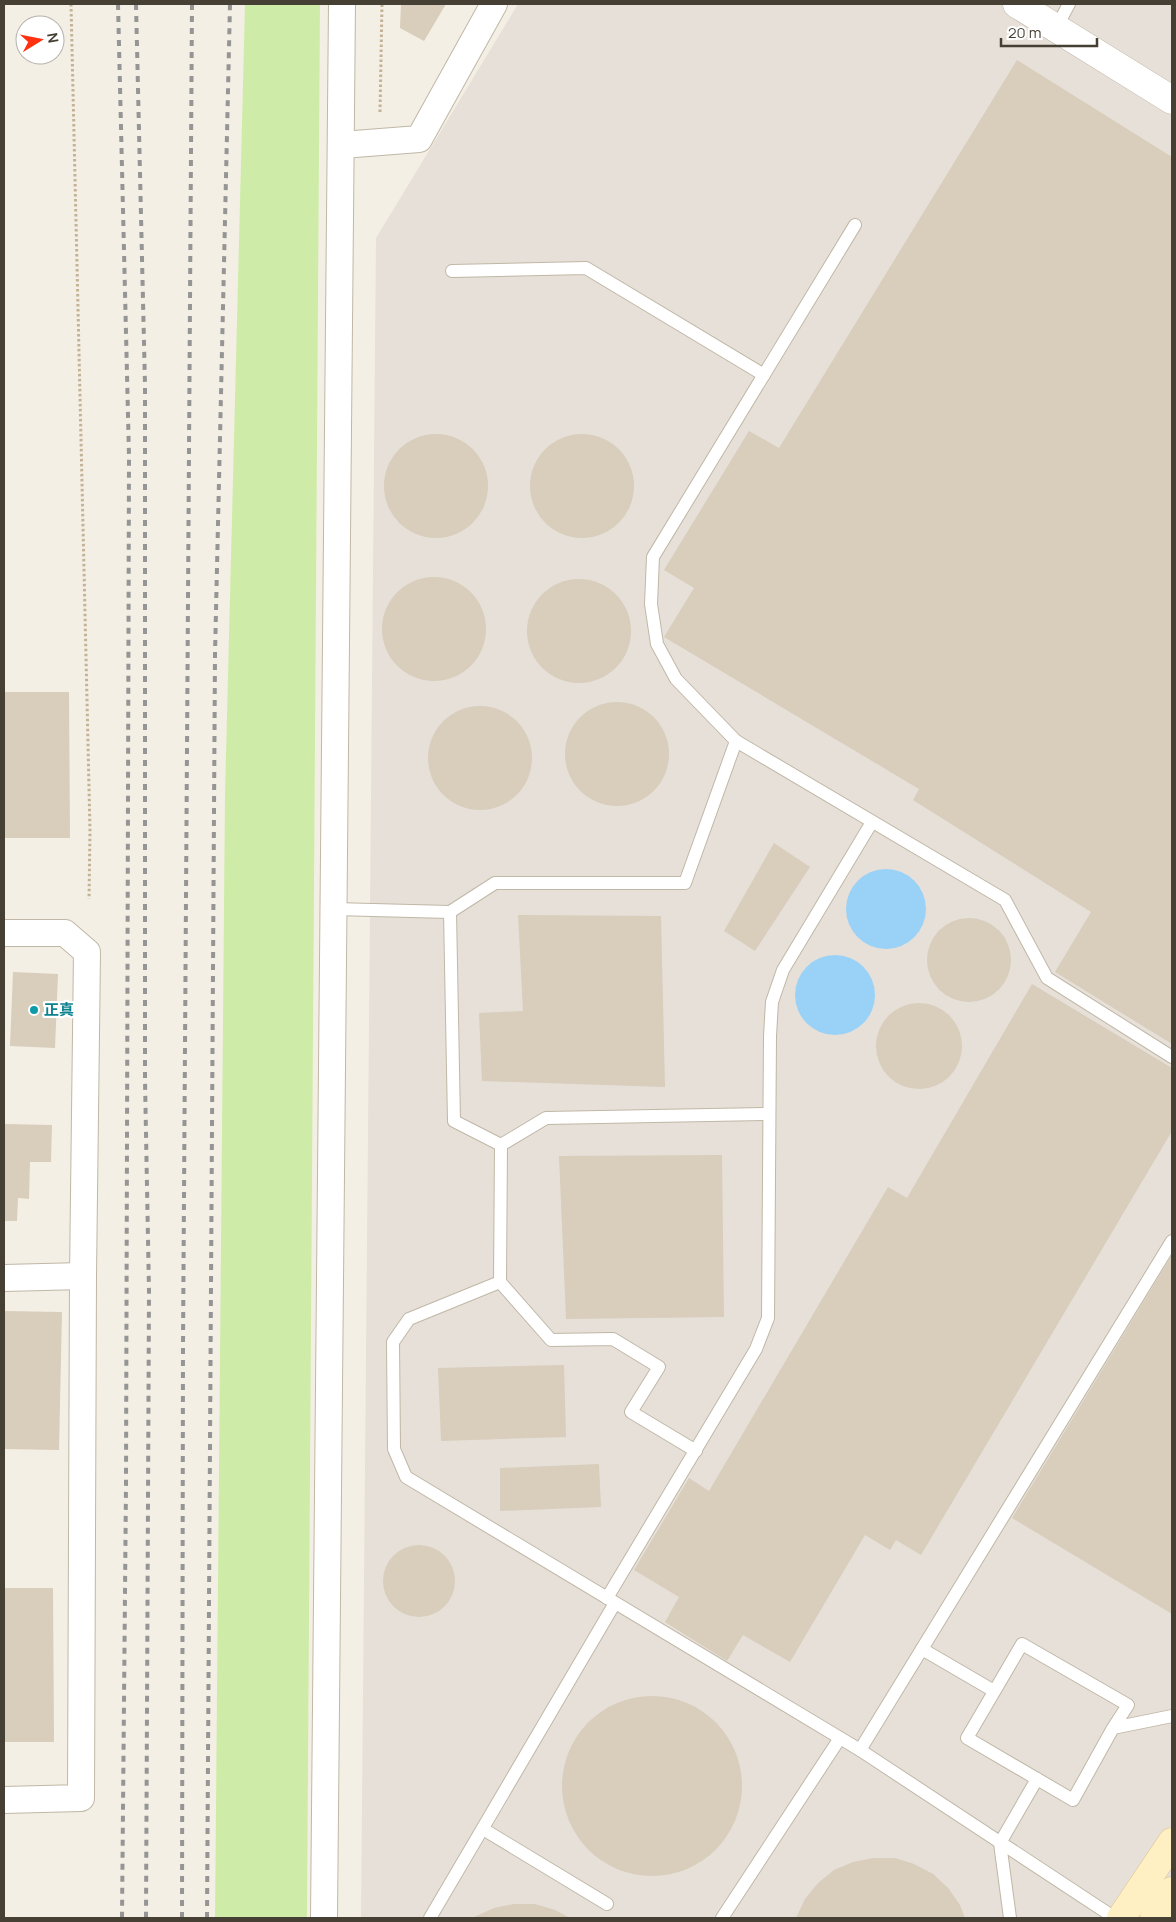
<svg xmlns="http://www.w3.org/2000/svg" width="1176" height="1922" viewBox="0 0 1176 1922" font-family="Manrope,'Noto Sans JP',sans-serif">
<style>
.industrial{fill:#e6e0d9}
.green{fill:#ceeca8}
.water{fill:#9ad2f7}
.building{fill:#d9cdbb}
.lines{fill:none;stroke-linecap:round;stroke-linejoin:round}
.service-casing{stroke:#c0b7a6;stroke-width:14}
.minor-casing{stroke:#c0b7a6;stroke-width:28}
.tertiary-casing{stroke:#c0b7a6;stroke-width:29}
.secondary-casing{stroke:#d8c48f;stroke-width:29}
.path{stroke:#c3b295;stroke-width:3;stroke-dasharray:2.5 2.5;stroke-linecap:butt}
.service{stroke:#fff;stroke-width:12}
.minor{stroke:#fff;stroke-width:26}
.tertiary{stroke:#fff;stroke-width:28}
.secondary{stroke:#fff0c3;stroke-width:28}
.rail{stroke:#959595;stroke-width:4;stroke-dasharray:6 6;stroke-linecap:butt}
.culture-dot{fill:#0f9aa8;stroke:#fff;stroke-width:2}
.labels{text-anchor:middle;stroke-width:4.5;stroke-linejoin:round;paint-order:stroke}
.culture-label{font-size:15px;font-weight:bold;fill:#0d838f;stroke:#fff;text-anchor:start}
</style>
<rect width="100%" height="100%" fill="#f4efe4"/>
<!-- industrial -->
<path class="industrial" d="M518,4H1172V1918H361L376,238Z"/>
<!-- green -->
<path class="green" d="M245,4H320L307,1918H215L225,794Z"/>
<!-- water -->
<g class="water">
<circle cx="886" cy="909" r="40"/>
<circle cx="835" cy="995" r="40"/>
</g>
<!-- building -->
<g class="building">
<path d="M401,4H446L424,41L400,28Z"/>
<path d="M1017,60L1172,157V1044L1055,972L1091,912L913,800L919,789L664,637L694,588L664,570L749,431L779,448Z"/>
<circle cx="582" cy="486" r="52"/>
<circle cx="436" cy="486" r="52"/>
<circle cx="434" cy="629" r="52"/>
<circle cx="579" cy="631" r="52"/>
<path d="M4,692H69L70,838H4Z"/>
<circle cx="617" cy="754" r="52"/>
<circle cx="480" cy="758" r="52"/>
<path d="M774,843L810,867L755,951L724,931Z"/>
<path d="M518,915L661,916L665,1087L482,1081L479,1013L523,1011Z"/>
<circle cx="969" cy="960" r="42"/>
<path d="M13,972L58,974L55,1048L10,1046Z"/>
<path d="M1032,984L1172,1068V1131L921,1555L896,1540L890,1550L865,1535L790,1662L743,1635L727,1661L665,1622L679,1597L634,1570L689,1478L709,1491L888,1187L907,1198Z"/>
<circle cx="919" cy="1046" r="43"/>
<path d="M4,1124L52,1125L51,1162H30L29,1199L18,1198L17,1221H4Z"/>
<path d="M722,1155L724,1317L566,1319L559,1156Z"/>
<path d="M1172,1255V1614L1012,1518Z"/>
<path d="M4,1311L62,1312L59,1450L4,1449Z"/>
<path d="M564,1365L566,1437L441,1441L438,1368Z"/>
<path d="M599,1464L601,1507L500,1511V1468Z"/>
<circle cx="419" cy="1581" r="36"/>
<path d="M4,1588H53L54,1742H4Z"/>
<circle cx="652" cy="1786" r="90"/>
<path d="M873,1858H895L914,1864L933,1874L948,1888L960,1905L965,1918H796L805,1899L818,1883L834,1870L853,1862Z"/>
<path d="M514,1904H535L555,1910L570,1918H472L494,1908Z"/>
</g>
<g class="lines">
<!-- service casing -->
<g class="service-casing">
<g id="service">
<path d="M1056,28L1069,4"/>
<path d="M452,271L586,268L764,375"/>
<path d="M736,741L1005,900L1047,978L1172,1057"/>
<path d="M334,909L450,912L495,883H685L736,741L676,679L657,644L651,604L653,557L855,225"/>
<path d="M450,912L454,1121L501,1145L500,1282L409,1319L393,1342L394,1449L406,1477L860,1750"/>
<path d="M501,1145L546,1118L769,1114"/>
<path d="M500,1282L551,1340L613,1339L659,1367L631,1412L696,1451"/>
<path d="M607,1598L756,1349L768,1318L770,1036L772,1002L783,970L872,822"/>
<path d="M922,1649L994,1691"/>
<path d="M1113,1728L1128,1705L1022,1644L967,1738L1073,1800L1113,1728L1172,1716"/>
<path d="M483,1829L607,1904"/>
<path d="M430,1918L615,1603"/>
<path d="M722,1918L840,1738"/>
<path d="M1010,1918L1000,1843L1037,1779"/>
<path d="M1115,1918L860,1750L1172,1241"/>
</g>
</g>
<!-- minor casing -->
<g class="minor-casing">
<g id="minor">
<path d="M342,145L419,139L494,4"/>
<path d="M4,933H65L87,952L83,1276L81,1798L4,1800"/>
<path d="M4,1278L83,1276"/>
<path d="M324,1918L342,4"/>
</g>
</g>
<!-- tertiary casing -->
<g class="tertiary-casing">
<path id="tertiary" d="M1017,4L1172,100"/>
</g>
<!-- secondary casing -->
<g class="secondary-casing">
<g id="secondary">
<path d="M1121,1918L1172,1842"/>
<path d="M1154,1918L1172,1891"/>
</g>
</g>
<!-- path -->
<g class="path">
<path d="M71,4L90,831L89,899"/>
<path d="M380,112L382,4"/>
</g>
<!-- service -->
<use href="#service" class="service"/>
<!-- minor -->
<use href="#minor" class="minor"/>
<!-- tertiary -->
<use href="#tertiary" class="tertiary"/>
<!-- secondary -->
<use href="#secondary" class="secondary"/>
<!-- rail -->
<g class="rail">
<path d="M118,4L129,456L126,1484L122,1918"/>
<path d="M136,4L145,385V1080L149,1292L146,1918"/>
<path d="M182,1918L183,1345L192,4"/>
<path d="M207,1918L215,654L230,4"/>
</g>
</g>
<!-- markers -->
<circle class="culture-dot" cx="34" cy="1010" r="5"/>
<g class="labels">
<!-- culture labels -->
<g class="culture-label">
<text x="44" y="1015">正真</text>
</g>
</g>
<!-- border -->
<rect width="1176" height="1922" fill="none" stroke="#463f33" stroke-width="10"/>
<!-- north arrow -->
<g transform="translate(40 40) rotate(80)"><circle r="24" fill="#ffffff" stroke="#b5b2ad"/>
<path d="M0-4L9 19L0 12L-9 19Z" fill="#ff3110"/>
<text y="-8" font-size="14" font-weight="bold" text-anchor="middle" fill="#463f33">N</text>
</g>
<!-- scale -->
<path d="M1001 38v8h96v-8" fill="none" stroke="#463f33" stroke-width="2.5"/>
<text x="1008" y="38" font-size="15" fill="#463f33" stroke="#ffffff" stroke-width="4" paint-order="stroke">20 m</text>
</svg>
